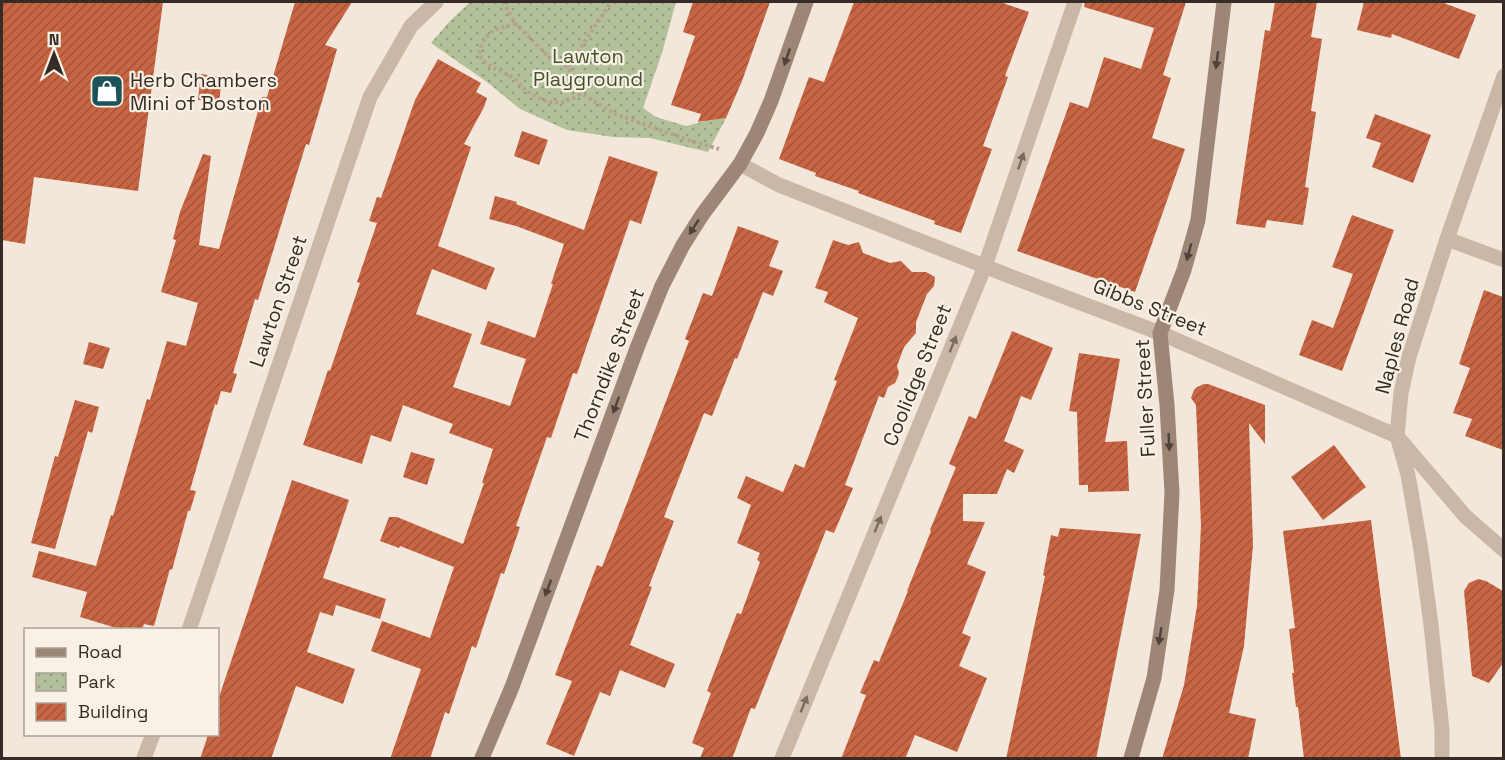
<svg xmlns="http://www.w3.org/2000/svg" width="1505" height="760" viewBox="0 0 1505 760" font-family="'Space Grotesk',sans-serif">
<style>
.park{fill:url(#park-dots)}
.building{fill:url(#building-hatch)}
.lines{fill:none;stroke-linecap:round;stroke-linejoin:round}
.path{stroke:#b6a190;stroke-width:4;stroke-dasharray:3 3;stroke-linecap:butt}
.street{stroke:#cab7a6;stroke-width:15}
.secondary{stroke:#9e8677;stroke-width:15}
.oneway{fill:#50423b}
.oneway2{fill:#796b60}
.labels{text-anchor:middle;stroke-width:4.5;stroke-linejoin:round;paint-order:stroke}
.park-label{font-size:20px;fill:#44542a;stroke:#f9f1e6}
.poi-label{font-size:20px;fill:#362c27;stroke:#f9f1e6;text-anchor:start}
.street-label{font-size:20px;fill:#362c27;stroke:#f9f1e6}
</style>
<defs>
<pattern id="park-dots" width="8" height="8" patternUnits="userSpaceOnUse" patternTransform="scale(1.5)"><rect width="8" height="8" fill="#b3c19a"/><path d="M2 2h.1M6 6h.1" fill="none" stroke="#929d7e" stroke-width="1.8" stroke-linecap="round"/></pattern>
<pattern id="building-hatch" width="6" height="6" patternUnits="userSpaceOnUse" patternTransform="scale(1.5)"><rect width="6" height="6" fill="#c86542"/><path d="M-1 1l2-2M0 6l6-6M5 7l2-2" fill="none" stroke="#a35337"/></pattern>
</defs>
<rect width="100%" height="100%" fill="#f2e7da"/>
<!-- park -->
<path class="park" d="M470,2H676L662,53L643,108L656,117L686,126L706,121L726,118L708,152L650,138L613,137L567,130L520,109L487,82L431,43L449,22Z"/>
<!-- building -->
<g class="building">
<path d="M2,2H163L138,191L34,177L25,244L2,240Z"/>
<path d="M295,2H352L325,45L337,49L325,91L309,145L306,144L258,300L255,299L233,373L237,374L231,393L221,391L217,405L215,404L190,490L196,491L190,511H188L172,570L170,569L154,626L144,624L142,630H123L80,617L87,592L32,577L39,551L96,566L111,515L113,516L147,399L150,400L167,341L186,346L198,303L161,292L176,240L173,239L180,212L203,154L211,156L199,245L219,249L262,97H267Z"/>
<path d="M693,2H770L742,81L726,118L698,122L701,114L671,105L695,36L683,32Z"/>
<path d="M854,2H1000L1029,12L1005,76L1008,77L983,146L992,149L961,233L934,224L935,221L858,193L859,191L815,176L816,173L779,159L809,77L824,82Z"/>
<path d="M1085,2H1186L1163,75L1171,78L1152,138L1185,149L1135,292L1017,251L1070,102L1088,108L1104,57L1141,69L1154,28L1084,7Z"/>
<path d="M1275,2H1317L1311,37L1322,39L1311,111L1316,112L1305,187L1309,188L1303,225L1267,220L1265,228L1236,224L1265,30L1270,31Z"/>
<path d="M1364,2H1441L1476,15L1459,59L1392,34L1391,38L1357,30Z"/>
<path d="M438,59L481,83L476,92L487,98L484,107L464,144L471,147L438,246L495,268L486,290L432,269L416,314L472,334L453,387L510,406L526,359L480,344L488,321L535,338L553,284H551L564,244L516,226L489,219L495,196L517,202L516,204L584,230L609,156L658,172L641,224L630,220L577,374L573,373L551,438L547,437L516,526L520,527L504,574L501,573L476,648L472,646L449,714L445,712L430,759H390L421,669L371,651L382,621L430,638L454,567L400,546L399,548L380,541L389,517H397L463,544L484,483H482L493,449L449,433L453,424L403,405L391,442L371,435L362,464L303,445L328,370L330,371L360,283L357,282L377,223L369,221L377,197L381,198L415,100Z"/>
<path d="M201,74L222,77L219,103L198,100Z"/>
<path d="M1375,114L1431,135L1413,183L1372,167L1381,143L1366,138Z"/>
<path d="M522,131L548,140L539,165L514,156Z"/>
<path d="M1352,215L1394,230L1342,371L1299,355L1312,320L1333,328L1353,274L1332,267Z"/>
<path d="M738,226L779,241L769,266L783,271L773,296L763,292L737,359L735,358L712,416L704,413L664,517L674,521L649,586L652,587L630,645L675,664L665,688L620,670L610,696L600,692L574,756L546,744L572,681L555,675L597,565L602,567L627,503L689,341L685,339L703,293L712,296Z"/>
<path d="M833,240L848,245L859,242L863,253L890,263L901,261L912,272H926L935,277L934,286L927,294L916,322V333L904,347L901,355L897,366L899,373L897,379L895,383L888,387L884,398L879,396L845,485L853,488L834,533L826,530L755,709L751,708L732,759H700L704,748L692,743L711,693L707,691L737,613L741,614L760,562L757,560L760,553L737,543L751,505L737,498L746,476L783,492L795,464L804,468L837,381L834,380L858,318L824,302L828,292L815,288Z"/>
<path d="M1484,290L1503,297V450L1465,436L1472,419L1453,413L1470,368L1459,364Z"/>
<path d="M1012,331L1053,348L1031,400L1021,396L1004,441L1024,450L1014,473L1007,469L997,494H963V521L985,522L967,564L986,572L962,633L971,637L959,666L987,678L957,752L915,735L905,759H841L866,695L860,693L874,660L879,662L908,591H907L931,531L930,530L956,467L949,464L969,416L976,419Z"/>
<path d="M89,342L110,348L103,369L83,364Z"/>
<path d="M1079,353L1120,359L1105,442L1127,441L1129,491L1088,492V485H1079L1077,412L1069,411Z"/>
<path d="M1204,384H1208L1265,405V444L1249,423L1253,545L1244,646L1229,713L1256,719L1248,759H1162L1184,685L1197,606L1201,526L1196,405L1191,398L1194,390L1197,387Z"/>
<path d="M75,400L99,407L92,433L88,431L55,549L31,543L55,456L58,457Z"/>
<path d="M1334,445L1366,487L1323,520L1291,477Z"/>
<path d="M411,452L435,459L427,485L403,477Z"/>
<path d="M292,480L349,500L323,578L386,599L380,619L336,605L333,616L320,612L307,652L355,669L343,704L296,686L271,759H200L208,735H218V700Z"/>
<path d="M1371,520L1401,759H1304L1298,707H1296L1292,673H1294L1289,629L1295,628L1283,531Z"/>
<path d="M1060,528L1141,534L1096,759H1006L1045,576L1043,575L1051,535L1058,537Z"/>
<path d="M1478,579L1486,581L1503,591V663L1489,683L1472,676L1464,591L1469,583Z"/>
</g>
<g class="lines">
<!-- path -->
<g class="path">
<path d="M503,2L516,24L551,59L568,67L581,93L615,114L694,142L719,149"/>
<path d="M516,24C495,28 483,33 479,55C490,70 502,69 514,79C517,81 519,83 521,86C539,102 561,110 581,93"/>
<path d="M568,67L611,2"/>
</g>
<!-- street -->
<g class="street">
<path d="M740,164L779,185L1007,275L1160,333L1397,436L1465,516L1504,550"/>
<path d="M1447,239L1504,260"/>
<path d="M189,630L370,97L411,26L436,2"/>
<path d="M144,758L153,734"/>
<path d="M782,758L985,266L1075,2"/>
<path d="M1442,758V730L1431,625L1421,550L1408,475L1397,436L1401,393L1409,357L1447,239L1504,76"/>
</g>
<!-- secondary -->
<g class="secondary">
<path d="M482,758L512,687L637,348L662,286L683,245L702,215L740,164L757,133L771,101L806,2"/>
<path d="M1131,758L1154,678L1167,590L1172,493L1167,405L1160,333L1184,270L1198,220L1224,2"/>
</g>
</g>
<!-- one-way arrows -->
<defs><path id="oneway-solid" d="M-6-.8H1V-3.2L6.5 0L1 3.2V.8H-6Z" transform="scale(1.5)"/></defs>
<g class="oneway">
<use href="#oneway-solid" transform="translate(787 57) rotate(109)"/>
<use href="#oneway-solid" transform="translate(1217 60) rotate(97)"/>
<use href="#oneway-solid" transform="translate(694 227) rotate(123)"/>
<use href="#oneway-solid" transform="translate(1189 252) rotate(105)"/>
<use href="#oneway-solid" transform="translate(616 405) rotate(110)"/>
<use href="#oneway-solid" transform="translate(1169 442) rotate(87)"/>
<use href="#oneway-solid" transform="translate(548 588) rotate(110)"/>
<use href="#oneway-solid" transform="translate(1160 636) rotate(99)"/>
</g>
<g class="oneway2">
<use href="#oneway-solid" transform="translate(1021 161) rotate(-71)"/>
<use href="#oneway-solid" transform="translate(953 344) rotate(-68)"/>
<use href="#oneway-solid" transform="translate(878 524) rotate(-68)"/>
<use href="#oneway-solid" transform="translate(804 704) rotate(-68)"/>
</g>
<!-- icons -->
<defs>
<g id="shop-square" transform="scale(1.725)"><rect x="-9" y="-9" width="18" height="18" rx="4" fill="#1c5358" stroke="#f9f1e6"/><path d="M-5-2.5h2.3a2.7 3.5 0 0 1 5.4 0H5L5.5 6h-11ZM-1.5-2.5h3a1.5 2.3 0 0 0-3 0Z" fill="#fff"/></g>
</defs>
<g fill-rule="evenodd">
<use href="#shop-square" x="107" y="91"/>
</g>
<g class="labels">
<!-- park labels -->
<g class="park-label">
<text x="588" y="63">Lawton<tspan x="588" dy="23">Playground</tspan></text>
</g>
<!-- poi labels -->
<g class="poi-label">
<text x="130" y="87">Herb Chambers<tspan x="130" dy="23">Mini of Boston</tspan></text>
</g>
<!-- street labels -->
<g class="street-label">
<text transform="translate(278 301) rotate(-71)" y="7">Lawton Street</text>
<text transform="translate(1150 307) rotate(22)" y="7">Gibbs Street</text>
<text transform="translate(1397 336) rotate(-75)" y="7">Naples Road</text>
<text transform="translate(609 365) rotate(-69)" y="7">Thorndike Street</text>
<text transform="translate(917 375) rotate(-68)" y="7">Coolidge Street</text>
<text transform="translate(1145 398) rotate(-93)" y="7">Fuller Street</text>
</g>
</g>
<!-- border -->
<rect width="1505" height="760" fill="none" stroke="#362c27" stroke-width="6"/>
<!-- legend -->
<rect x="24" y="628" width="195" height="108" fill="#f9f1e6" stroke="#aba29a" stroke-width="1.5"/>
<rect x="36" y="648" width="30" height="9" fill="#9e8677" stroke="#aba29a" stroke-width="1.5"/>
<text x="78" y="658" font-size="18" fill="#362c27">Road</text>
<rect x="36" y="673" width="30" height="18" fill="url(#park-dots)" stroke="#aba29a" stroke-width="1.5"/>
<text x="78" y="688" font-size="18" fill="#362c27">Park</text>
<rect x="36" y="703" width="30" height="18" fill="url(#building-hatch)" stroke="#aba29a" stroke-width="1.5"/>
<text x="78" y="718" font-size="18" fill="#362c27">Building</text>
<!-- north arrow -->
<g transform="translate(54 54)" stroke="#f9f1e6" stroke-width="4.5" paint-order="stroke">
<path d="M0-4.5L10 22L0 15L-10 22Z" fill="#362c27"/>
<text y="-9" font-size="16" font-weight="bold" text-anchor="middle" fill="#362c27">N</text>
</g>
</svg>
